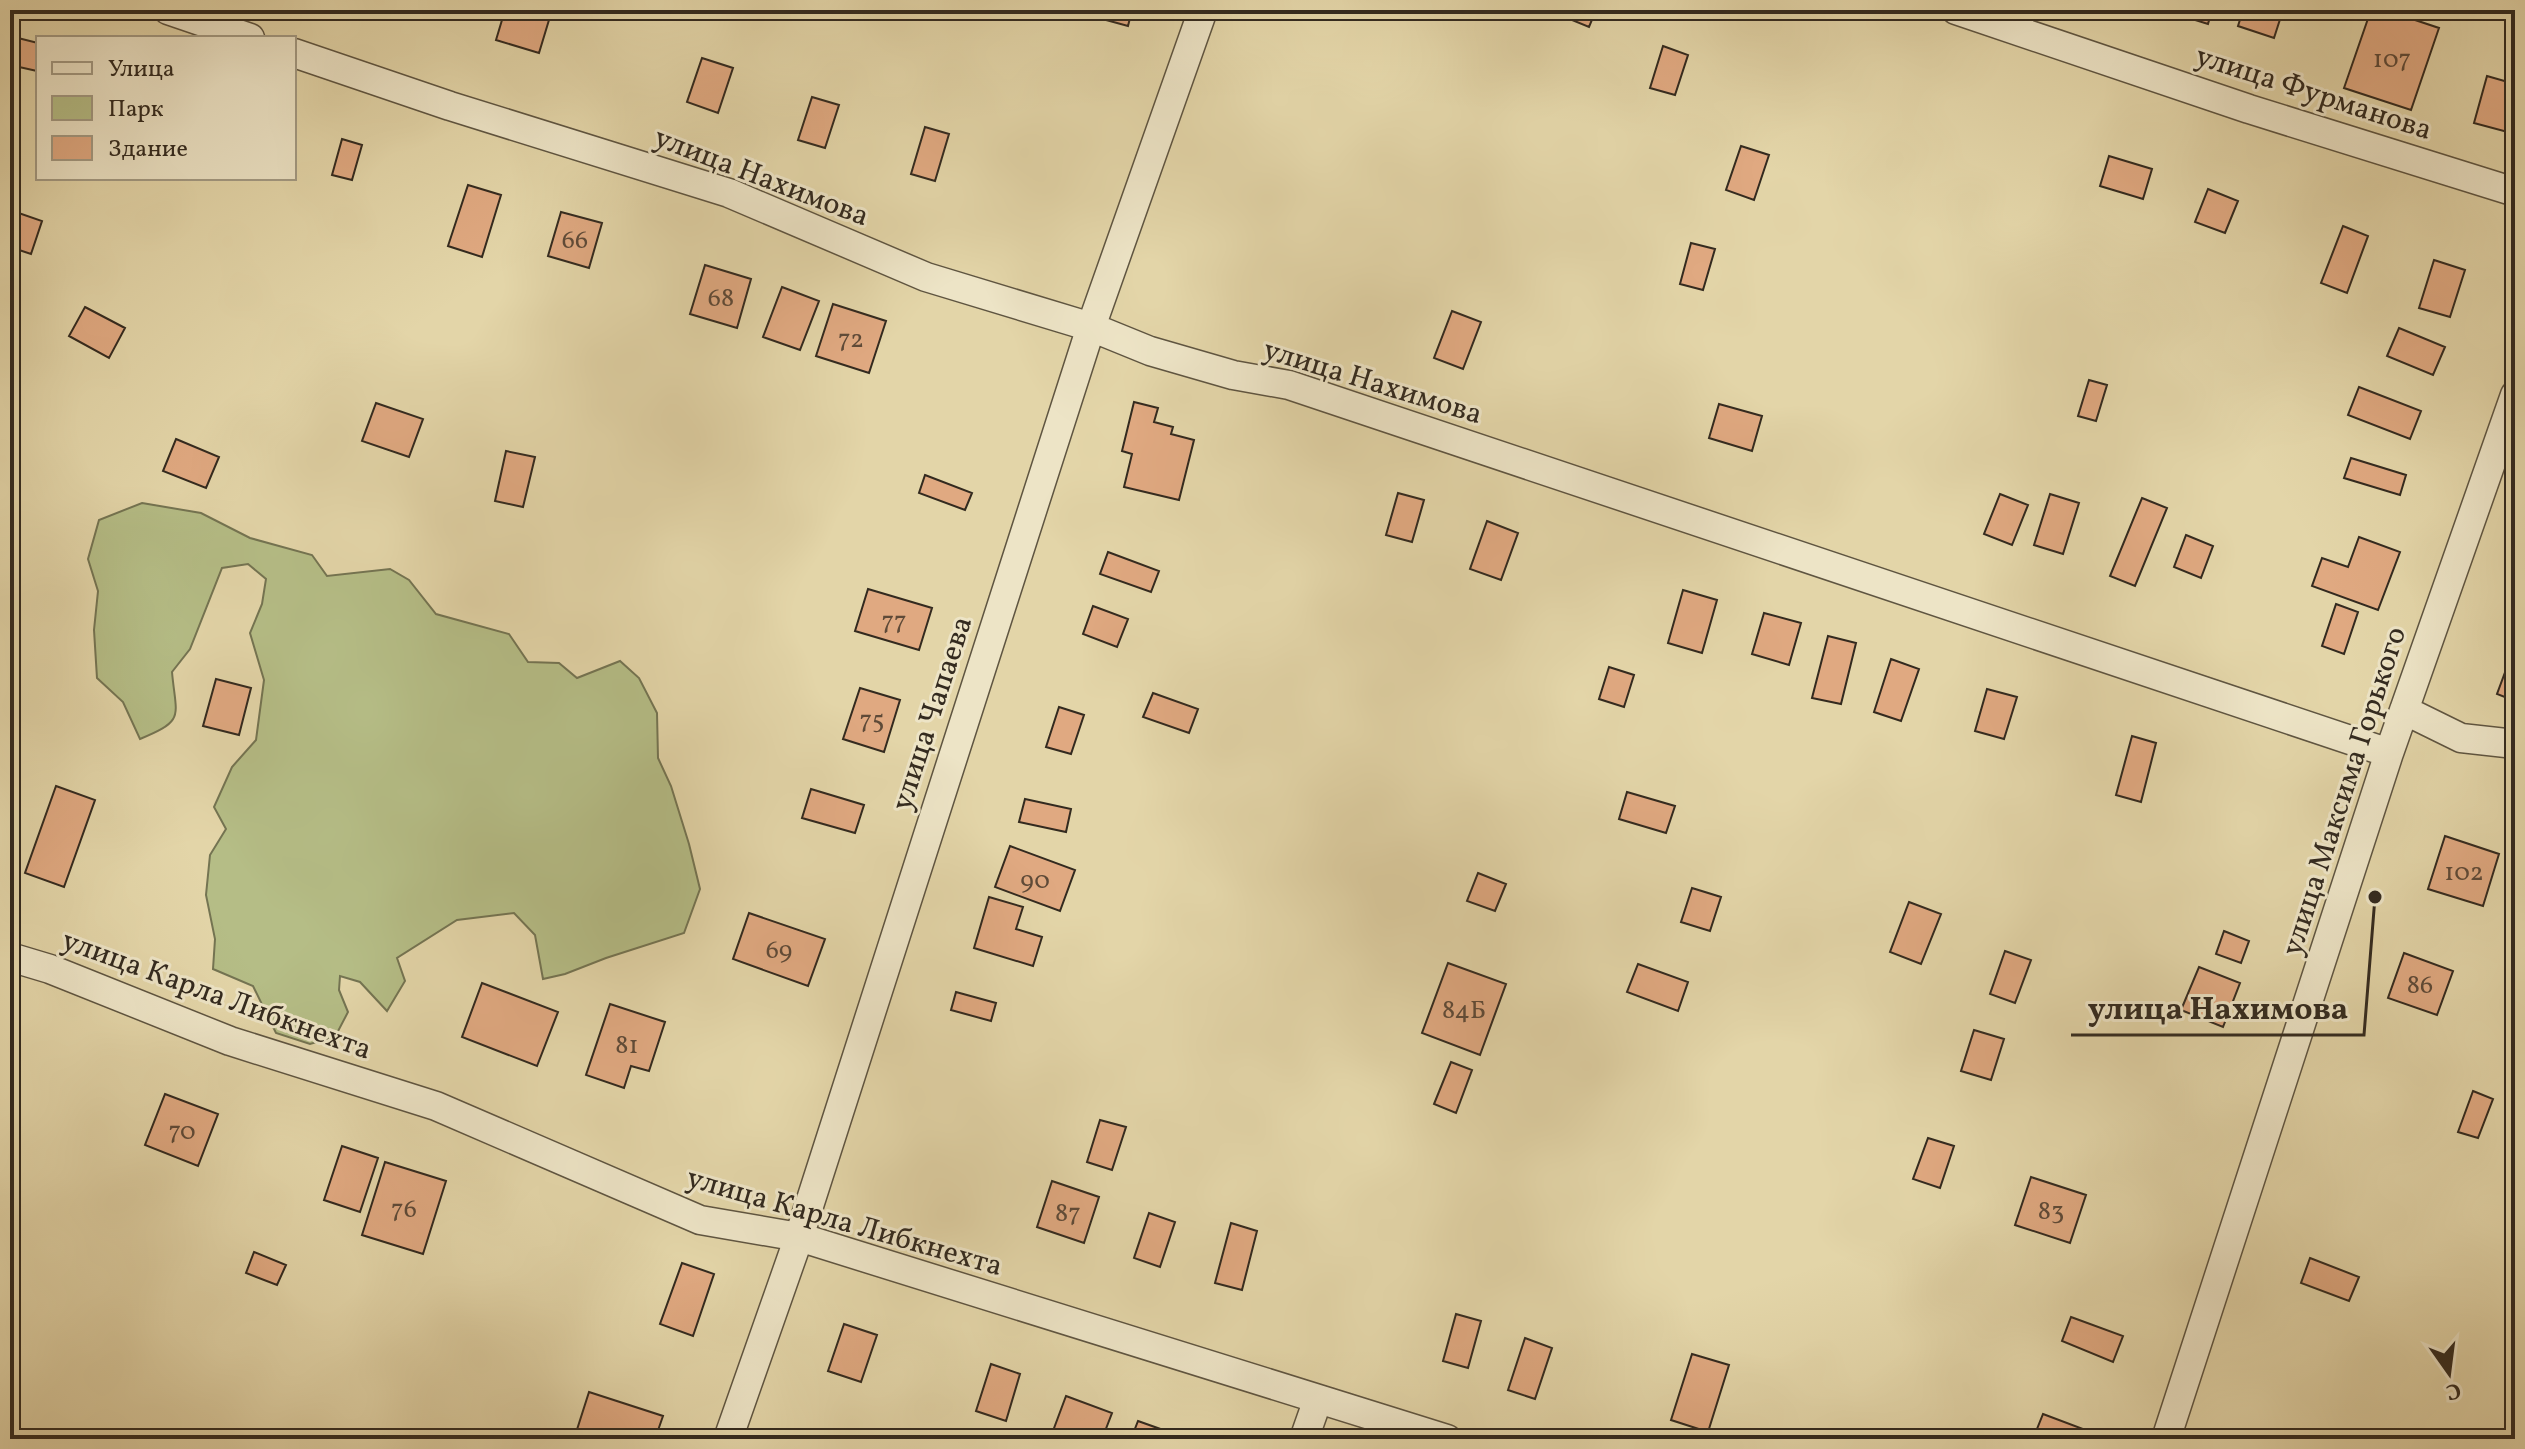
<svg xmlns="http://www.w3.org/2000/svg" width="2525" height="1449" viewBox="0 0 2525 1449" font-family="Vollkorn,serif">
  <style>
    .green { fill: #b5bd86; stroke: #747452; stroke-width: 2 }
    .building { fill: #e0a981; stroke: #332a1f; stroke-width: 2 }
    .lines { fill: none; stroke-linecap: round; stroke-linejoin: round }
    .minor-casing { stroke: #5f5541; stroke-width: 31 }
    .minor { stroke: #ede4c6; stroke-width: 28 }
    .labels { text-anchor: middle; stroke-width: 6; stroke-linejoin: round; paint-order: stroke }
    .number-label { font-size: 26px; fill: #5e4a38 }
    .street-label { font-size: 30px; fill: #332a1f; stroke: #ede4c6 }
    .leader { fill: none; stroke: #332a1f; stroke-width: 3 }
    .callout-dot { fill: #332a1f; stroke: #ede4c6; stroke-width: 3 }
    .callout-label { font-size: 32px; text-anchor: middle; font-weight: bold; fill: #332a1f; stroke: #ede4c6; stroke-width: 6; stroke-linejoin: round; paint-order: stroke }
  </style>
  <rect width="100%" height="100%" fill="#e3d5a8"/>
  <filter id="stains"><feTurbulence type="fractalNoise" baseFrequency=".0025" numOctaves="4"/><feColorMatrix values="0 0 0 0 .2 0 0 0 0 .09 0 0 0 0 .02 0 0 0 .5 -.17"/></filter>
  <radialGradient id="worn" r=".72"><stop offset=".6" stop-color="#630" stop-opacity="0"/><stop offset="1" stop-color="#630" stop-opacity=".3"/></radialGradient>
  <path class="green" d="M 142,503 L 201,513 L 250,538 L 312,555 L 327,576 L 390,569 L 409,580 L 436,614 L 509,634 L 528,662 L 559,663 L 577,678 L 620,661 L 639,678 L 657,713 L 658,758 L 671,786 L 689,844 L 700,889 L 684,933 L 606,958 L 565,974 L 543,979 L 535,935 L 514,913 L 457,920 L 397,958 L 405,981 L 387,1011 L 360,982 L 340,976 L 339,990 L 348,1012 L 335,1037 L 310,1044 L 276,1033 L 253,986 L 213,969 L 215,939 L 206,895 L 210,855 L 226,829 L 214,807 L 232,767 L 256,740 L 264,680 L 250,633 L 262,604 L 266,579 L 248,564 L 222,568 L 190,649 L 172,672 C 176,717 186,720 140,739 L 123,702 L 97,678 L 94,630 L 98,591 L 88,559 L 99,520 Z"/>
  <path class="building" d="M 505,10 L 552,10 L 539,53 L 496,40 Z
    M 1096,10 L 1132,10 L 1128,26 L 1095,17 Z
    M 1570,10 L 1596,10 L 1589,27 L 1567,18 Z
    M 2163,10 L 2212,10 L 2208,24 Z
    M 2243,10 L 2283,10 L 2274,38 L 2238,26 Z
    M 2371,10 L 2385,10 L 2439,28 L 2411,110 L 2344,88 Z
    M 14,37 L 38,43 L 37,71 L 10,65 Z
    M 1663,46 L 1688,55 L 1675,95 L 1650,88 Z
    M 702,58 L 733,68 L 718,113 L 687,102 Z
    M 2487,76 L 2515,84 L 2515,134 L 2474,123 Z
    M 812,97 L 839,105 L 825,148 L 798,140 Z
    M 925,127 L 949,134 L 935,181 L 911,174 Z
    M 342,139 L 362,145 L 352,180 L 332,175 Z
    M 1741,146 L 1769,155 L 1754,200 L 1726,190 Z
    M 2109,156 L 2152,169 L 2143,199 L 2100,186 Z
    M 468,185 L 501,195 L 482,257 L 448,246 Z
    M 2208,189 L 2238,201 L 2225,233 L 2195,222 Z
    M 10,210 L 42,221 L 31,254 L 10,247 Z
    M 561,212 L 602,223 L 589,268 L 548,256 Z
    M 2343,226 L 2368,236 L 2347,293 L 2321,283 Z
    M 1691,243 L 1715,249 L 1703,290 L 1680,284 Z
    M 2434,260 L 2465,270 L 2450,317 L 2419,308 Z
    M 705,265 L 751,279 L 737,328 L 690,314 Z
    M 782,287 L 819,301 L 800,350 L 763,337 Z
    M 833,304 L 886,321 L 869,373 L 816,356 Z
    M 85,307 L 125,328 L 109,358 L 69,336 Z
    M 1452,311 L 1481,322 L 1463,369 L 1434,358 Z
    M 2399,328 L 2445,347 L 2433,375 L 2387,356 Z
    M 2089,380 L 2107,385 L 2096,421 L 2078,416 Z
    M 2359,387 L 2421,411 L 2410,439 L 2348,415 Z
    M 1134,402 L 1158,408 L 1154,422 L 1173,427 L 1171,434 L 1194,440 L 1179,500 L 1124,487 L 1132,454 L 1122,451 Z
    M 376,403 L 423,419 L 409,457 L 362,441 Z
    M 1719,404 L 1762,416 L 1752,451 L 1709,438 Z
    M 176,439 L 219,457 L 206,488 L 163,471 Z
    M 506,451 L 535,457 L 523,507 L 495,501 Z
    M 2351,458 L 2406,475 L 2400,495 L 2344,478 Z
    M 925,475 L 972,493 L 965,510 L 919,493 Z
    M 1398,493 L 1424,500 L 1412,542 L 1386,535 Z
    M 2000,494 L 2028,505 L 2012,545 L 1984,534 Z
    M 2050,494 L 2079,503 L 2063,554 L 2034,545 Z
    M 2142,498 L 2167,508 L 2135,586 L 2110,576 Z
    M 1487,521 L 1518,533 L 1501,580 L 1470,569 Z
    M 2186,535 L 2213,546 L 2201,578 L 2174,567 Z
    M 2359,537 L 2400,552 L 2378,610 L 2312,586 L 2322,558 L 2348,567 Z
    M 1108,552 L 1159,571 L 1151,592 L 1100,574 Z
    M 868,589 L 932,608 L 919,650 L 855,631 Z
    M 1683,590 L 1717,600 L 1702,653 L 1668,643 Z
    M 2336,604 L 2358,612 L 2344,654 L 2322,646 Z
    M 1093,606 L 1128,619 L 1117,647 L 1083,634 Z
    M 1764,613 L 1801,623 L 1789,665 L 1752,654 Z
    M 1828,636 L 1856,643 L 1841,704 L 1812,698 Z
    M 1891,659 L 1919,669 L 1901,721 L 1874,712 Z
    M 1609,667 L 1634,675 L 1624,707 L 1599,699 Z
    M 2507,667 L 2515,670 L 2515,701 L 2497,694 Z
    M 216,679 L 251,688 L 239,735 L 203,726 Z
    M 860,688 L 900,700 L 884,752 L 843,739 Z
    M 1987,689 L 2017,697 L 2004,739 L 1975,731 Z
    M 1153,693 L 1198,709 L 1189,733 L 1143,717 Z
    M 1059,707 L 1084,715 L 1071,754 L 1046,747 Z
    M 2132,736 L 2156,743 L 2141,802 L 2116,795 Z
    M 56,786 L 95,800 L 64,887 L 25,873 Z
    M 811,789 L 864,805 L 855,833 L 802,818 Z
    M 1627,792 L 1675,806 L 1666,833 L 1619,819 Z
    M 1025,799 L 1071,809 L 1066,832 L 1019,822 Z
    M 2445,836 L 2499,854 L 2483,906 L 2428,889 Z
    M 1010,846 L 1075,870 L 1060,911 L 995,887 Z
    M 1478,873 L 1506,884 L 1495,911 L 1467,901 Z
    M 1692,888 L 1721,897 L 1710,931 L 1681,922 Z
    M 989,897 L 1023,907 L 1016,929 L 1042,937 L 1033,966 L 974,948 Z
    M 1909,902 L 1941,914 L 1921,964 L 1890,952 Z
    M 749,913 L 825,939 L 808,986 L 733,959 Z
    M 2224,931 L 2249,941 L 2241,963 L 2216,954 Z
    M 2005,951 L 2031,960 L 2015,1003 L 1990,994 Z
    M 2404,953 L 2453,971 L 2437,1015 L 2388,998 Z
    M 1448,963 L 1506,984 L 1480,1055 L 1422,1033 Z
    M 1638,964 L 1688,982 L 1678,1011 L 1627,992 Z
    M 2199,967 L 2240,983 L 2223,1027 L 2181,1010 Z
    M 482,983 L 558,1012 L 537,1066 L 462,1037 Z
    M 956,992 L 996,1003 L 991,1021 L 951,1010 Z
    M 610,1004 L 665,1022 L 649,1071 L 631,1066 L 624,1088 L 586,1075 Z
    M 1974,1030 L 2004,1039 L 1991,1080 L 1961,1071 Z
    M 1451,1062 L 1472,1070 L 1456,1113 L 1434,1104 Z
    M 2473,1091 L 2493,1099 L 2478,1138 L 2458,1132 Z
    M 165,1094 L 218,1114 L 198,1166 L 145,1145 Z
    M 1100,1120 L 1126,1127 L 1112,1170 L 1087,1162 Z
    M 1928,1138 L 1954,1146 L 1940,1188 L 1913,1179 Z
    M 342,1146 L 378,1158 L 360,1212 L 324,1200 Z
    M 385,1162 L 446,1181 L 423,1254 L 362,1235 Z
    M 2031,1177 L 2086,1195 L 2070,1243 L 2015,1225 Z
    M 1052,1181 L 1099,1197 L 1084,1243 L 1037,1227 Z
    M 1149,1213 L 1175,1222 L 1160,1267 L 1134,1258 Z
    M 1231,1223 L 1257,1231 L 1242,1290 L 1215,1283 Z
    M 254,1252 L 286,1265 L 277,1285 L 246,1273 Z
    M 2310,1258 L 2359,1277 L 2349,1301 L 2301,1283 Z
    M 682,1263 L 714,1274 L 693,1336 L 660,1324 Z
    M 1456,1314 L 1481,1321 L 1468,1368 L 1443,1361 Z
    M 2071,1317 L 2123,1336 L 2113,1362 L 2062,1341 Z
    M 844,1324 L 877,1335 L 861,1382 L 828,1371 Z
    M 1525,1338 L 1552,1348 L 1535,1399 L 1508,1390 Z
    M 1692,1354 L 1729,1365 L 1708,1432 L 1671,1420 Z
    M 991,1364 L 1020,1374 L 1006,1421 L 976,1411 Z
    M 589,1392 L 663,1416 L 655,1439 L 574,1439 Z
    M 1066,1396 L 1112,1413 L 1102,1439 L 1050,1439 Z
    M 2043,1414 L 2091,1432 L 2088,1439 L 2033,1439 Z
    M 1138,1421 L 1166,1431 L 1164,1439 L 1131,1439 Z"/>
  <g class="lines">
    <defs>
      <path id="minor" d="M 168,10 L 250,38
        M 1956,10 L 2249,109 L 2515,192
        M 294,53 L 450,106 L 729,193 L 926,277 L 1091,327 L 1150,351 L 1233,375 L 1289,385 L 2389,753
        M 2404,710 L 2461,738 L 2515,744
        M 10,957 L 50,969 L 230,1041 L 436,1106 L 700,1220 L 799,1237 L 1447,1439
        M 728,1439 L 799,1237 L 1091,327 L 1203,10
        M 1304,1439 L 1318,1399
        M 2166,1439 L 2389,753 L 2515,395"/>
    </defs>
    <use href="#minor" class="minor-casing"/>
    <use href="#minor" class="minor"/>
  </g>
  <g class="labels">
    <g class="number-label">
      <text x="2392" y="67">107</text>
      <text x="575" y="248">66</text>
      <text x="721" y="306">68</text>
      <text x="851" y="347">72</text>
      <text x="894" y="629">77</text>
      <text x="872" y="728">75</text>
      <text x="2464" y="880">102</text>
      <text x="1035" y="888">90</text>
      <text x="779" y="958">69</text>
      <text x="2420" y="993">86</text>
      <text x="1464" y="1018">84Б</text>
      <text x="627" y="1053">81</text>
      <text x="182" y="1139">70</text>
      <text x="404" y="1217">76</text>
      <text x="2051" y="1219">83</text>
      <text x="1068" y="1221">87</text>
    </g>
    <g class="street-label">
      <text transform="translate(2314 92) rotate(18)" y="10">улица Фурманова</text>
      <text transform="translate(762 176) rotate(21)" y="10">улица Нахимова</text>
      <text transform="translate(1373 381) rotate(17)" y="10">улица Нахимова</text>
      <text transform="translate(931 713) rotate(-72)" y="10">улица Чапаева</text>
      <text transform="translate(2343 791) rotate(-72)" y="10">улица Максима Горького</text>
      <text transform="translate(217 994) rotate(20)" y="10">улица Карла Либкнехта</text>
      <text transform="translate(845 1221) rotate(16)" y="10">улица Карла Либкнехта</text>
    </g>
  </g>
  <path class="leader" d="M2375 897L2364 1035H2071"/>
  <circle class="callout-dot" cx="2375" cy="897" r="8"/>
  <g class="callout-label">
    <text x="2218" y="1019">улица Нахимова</text>
  </g>
  <rect width="2525" height="1449" fill="none" stroke="#e3d5a8" stroke-width="40"/>
  <rect x="12" y="12" width="2501" height="1425" fill="none" stroke="#332a1f" stroke-width="4"/>
  <rect x="20" y="20" width="2485" height="1409" fill="none" stroke="#332a1f" stroke-width="2"/>
  <rect x="36" y="36" width="260" height="144" fill="#ede4c6" stroke="#a39a83" stroke-width="2"/>
  <rect x="52" y="62" width="40" height="12" fill="#ede4c6" stroke="#a39a83" stroke-width="2"/>
  <text x="108" y="76" font-size="24" fill="#332a1f">Улица</text>
  <rect x="52" y="96" width="40" height="24" fill="#b5bd86" stroke="#a39a83" stroke-width="2"/>
  <text x="108" y="116" font-size="24" fill="#332a1f">Парк</text>
  <rect x="52" y="136" width="40" height="24" fill="#e0a981" stroke="#a39a83" stroke-width="2"/>
  <text x="108" y="156" font-size="24" fill="#332a1f">Здание</text>
  <g transform="translate(2449 1373) rotate(166)" stroke="#ede4c6" stroke-width="6" paint-order="stroke">
  <path d="M0-6L14 30L0 20L-14 30Z" fill="#332a1f"/>
  <text y="-12" font-size="22" font-weight="bold" text-anchor="middle" fill="#332a1f">С</text>
  </g>
  <rect width="100%" height="100%" filter="url(#stains)"/>
  <rect width="100%" height="100%" fill="url(#worn)"/>
</svg>
